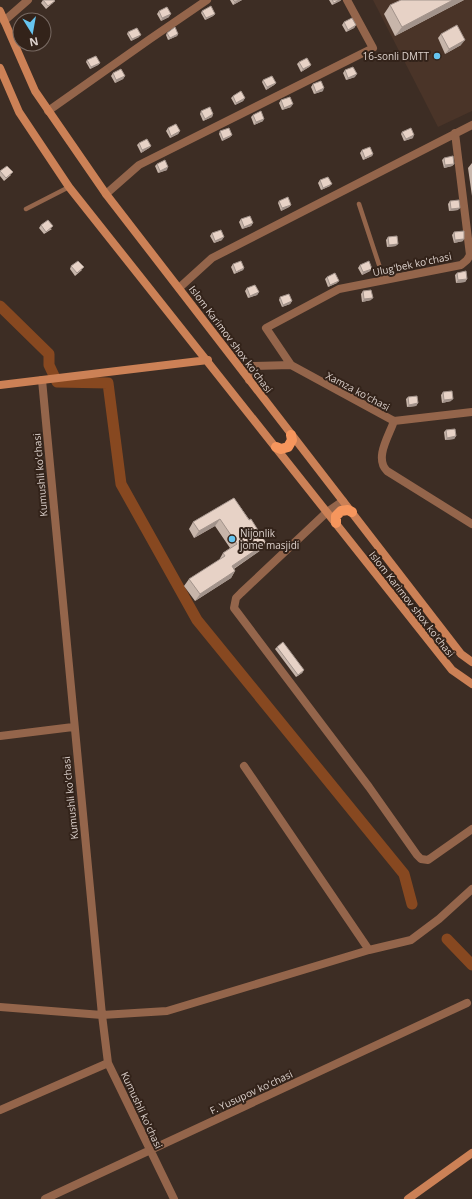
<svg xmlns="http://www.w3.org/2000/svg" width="472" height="1199" viewBox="0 0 472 1199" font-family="'Open Sans',sans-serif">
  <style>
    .built { fill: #4a3428 }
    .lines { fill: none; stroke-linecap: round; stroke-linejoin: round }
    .canal { stroke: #874820; stroke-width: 11 }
    .lane { stroke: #94654b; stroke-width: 4.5 }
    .street { stroke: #94654b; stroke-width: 8 }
    .secondary { stroke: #cc8156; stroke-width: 8 }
    .primary { stroke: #f6965d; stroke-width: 10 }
    .wall { fill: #c7b5aa }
    .shaded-wall { fill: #a2938b }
    .building { fill: #e7d2c6; stroke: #a2938b }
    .poi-dot { fill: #66c4ef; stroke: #33231a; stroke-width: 1.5 }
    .labels { text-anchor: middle; stroke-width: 4; stroke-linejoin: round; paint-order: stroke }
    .poi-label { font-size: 10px; fill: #ddd2cd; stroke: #33231a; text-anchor: end }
    .street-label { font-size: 10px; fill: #ddd2cd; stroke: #33231a }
  </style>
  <rect width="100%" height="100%" fill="#3d2d24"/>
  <path class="built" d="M 373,0 L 472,0 L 472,111 L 438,127 Z"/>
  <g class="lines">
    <path class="canal" d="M 0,306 L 49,354 L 49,365 L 57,382 L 108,383 L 121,484 L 197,620 L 404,874 L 412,904
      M 447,939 L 472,965"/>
    <path class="lane" d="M 359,204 L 384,280
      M 26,209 L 69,187"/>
    <path class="street" d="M 4,21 L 28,0
      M 48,111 L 150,39 L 207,0
      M 106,194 L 139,165 L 373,48 L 347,0
      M 179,288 L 212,258 L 472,125
      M 291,365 L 266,328 L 339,289 L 461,265 L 467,260 L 470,255 L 455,133
      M 42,380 L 102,1015 L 108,1063 L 174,1199
      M 249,380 L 249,373 L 252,366 L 291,365 L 394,421 L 472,412
      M 394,421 C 389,436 374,458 387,471 L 472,524
      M 343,501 L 327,512 L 241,593 L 236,598 L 234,608 L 369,787 L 417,855 L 421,859 L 428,860 L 472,829
      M 0,736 L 73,727
      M 369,950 L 411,940 L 439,919 L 472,889
      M 0,1007 L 102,1015 L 167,1011 L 369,950 L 244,766
      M 0,1110 L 108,1063
      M 45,1199 L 467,1003"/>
    <path class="secondary" d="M 0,11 L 35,91 L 106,194 L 461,654 L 472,662
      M 0,68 L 19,112 L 69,187 L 452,670 L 472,684
      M 0,385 L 208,360
      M 408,1199 L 472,1153"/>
    <path class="primary" d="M 276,447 L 281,449 L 288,447 L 292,440 L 291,435
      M 336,523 L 336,516 L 341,511 L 348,510 L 352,512"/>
  </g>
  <path class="wall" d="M 43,0 L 53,3 L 46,9 L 41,3 Z
    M 230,0 L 242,0 L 233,5 Z
    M 329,0 L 341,0 L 340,1 L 332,5 Z
    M 464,0 L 395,36 L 384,14 L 390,5 Z
    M 159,11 L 169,17 L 161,21 L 157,14 Z
    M 202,11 L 215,14 L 213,16 L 205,20 L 201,13 Z
    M 344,22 L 356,25 L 354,28 L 346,32 L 342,25 Z
    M 128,32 L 139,37 L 131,41 L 127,34 Z
    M 167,33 L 178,34 L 177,36 L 168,40 L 166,35 Z
    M 441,34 L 461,45 L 445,54 L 438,38 Z
    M 87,60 L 100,63 L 98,65 L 90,69 L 86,62 Z
    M 299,62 L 311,65 L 309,67 L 301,72 L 297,64 Z
    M 345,70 L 355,77 L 346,80 L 343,73 Z
    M 113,73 L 125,76 L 123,79 L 115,83 L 111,76 Z
    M 263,80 L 276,83 L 274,85 L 266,90 L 262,82 Z
    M 313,84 L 323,91 L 314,94 L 311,87 Z
    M 233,96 L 245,98 L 243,101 L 235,105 L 231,98 Z
    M 281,100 L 291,107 L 282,110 L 279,103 Z
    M 201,111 L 213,114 L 212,117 L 203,121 L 200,114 Z
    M 253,115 L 263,121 L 254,125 L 251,117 Z
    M 168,128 L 180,131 L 178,134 L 170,138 L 166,131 Z
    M 220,131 L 232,135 L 230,137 L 222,141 L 219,134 Z
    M 402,132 L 413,138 L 404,141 L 401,134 Z
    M 139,143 L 151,146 L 149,148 L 141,153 L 137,145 Z
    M 362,150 L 373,154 L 372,156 L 363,160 L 360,153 Z
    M 444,158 L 454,164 L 452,166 L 444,168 L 442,160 Z
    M 472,163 L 472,196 L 468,168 Z
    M 157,164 L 167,170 L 158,173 L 155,166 Z
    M 0,171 L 11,175 L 4,181 L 0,176 Z
    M 320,180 L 330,186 L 321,190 L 318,183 Z
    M 279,201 L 291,205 L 289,207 L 281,211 L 278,203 Z
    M 450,201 L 458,210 L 449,211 L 448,204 Z
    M 241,219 L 253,223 L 251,226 L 242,229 L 239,222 Z
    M 41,225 L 52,229 L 44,234 L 39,228 Z
    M 454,232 L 463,241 L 454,243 L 452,235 Z
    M 212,233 L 222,240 L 214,243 L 210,236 Z
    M 388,237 L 396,246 L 387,247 L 386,240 Z
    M 233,264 L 244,268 L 243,270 L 234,274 L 231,267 Z
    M 360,265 L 370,271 L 362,275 L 358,268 Z
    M 71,266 L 82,270 L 75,276 L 70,269 Z
    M 457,273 L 467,279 L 465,282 L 456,283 L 455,275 Z
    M 327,277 L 337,283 L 328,287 L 325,279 Z
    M 247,288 L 259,292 L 257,295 L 248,298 L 245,291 Z
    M 363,291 L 371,300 L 362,302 L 361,294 Z
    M 280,297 L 292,301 L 290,304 L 282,307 L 279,300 Z
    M 443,392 L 451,401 L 442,403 L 441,395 Z
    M 408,397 L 418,403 L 416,406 L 407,407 L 406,399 Z
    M 446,430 L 456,436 L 454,439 L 445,440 L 444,432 Z
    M 234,498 L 266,543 L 261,550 L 234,569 L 235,571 L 231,578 L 195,601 L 184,586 L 189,579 L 219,560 L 223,553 L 230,548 L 215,526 L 194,538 L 189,529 L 193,522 Z
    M 277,647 L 304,670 L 302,673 L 296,677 L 275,649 Z"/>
  <path class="shaded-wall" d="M 239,0 L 242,0 L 233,5 L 235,2 Z
    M 339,0 L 341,0 L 340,1 L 332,5 L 334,3 Z
    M 453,0 L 464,0 L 395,36 L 402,27 Z
    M 171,14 L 169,17 L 161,21 L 162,18 Z
    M 215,14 L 213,16 L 205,20 L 206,18 Z
    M 356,25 L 354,28 L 346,32 L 348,30 Z
    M 178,34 L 177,36 L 168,40 L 170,38 Z
    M 141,35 L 139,37 L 131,41 L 132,39 Z
    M 465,40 L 461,45 L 445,54 L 449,49 Z
    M 100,63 L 98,65 L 90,69 L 91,67 Z
    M 311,65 L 309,67 L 301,72 L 303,69 Z
    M 357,74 L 355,77 L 346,80 L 348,78 Z
    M 125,76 L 123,79 L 115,83 L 116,80 Z
    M 276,83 L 274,85 L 266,90 L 267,87 Z
    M 324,88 L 323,91 L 314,94 L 316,92 Z
    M 245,98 L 243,101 L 235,105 L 236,103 Z
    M 293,104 L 291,107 L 282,110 L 284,108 Z
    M 213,114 L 212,117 L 203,121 L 205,119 Z
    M 264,119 L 263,121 L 254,125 L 256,122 Z
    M 180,131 L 178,134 L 170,138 L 171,136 Z
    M 232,135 L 230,137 L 222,141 L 223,139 Z
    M 414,135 L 413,138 L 404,141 L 406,139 Z
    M 151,146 L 149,148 L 141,153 L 142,150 Z
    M 373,154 L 372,156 L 363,160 L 365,158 Z
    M 454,164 L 452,166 L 444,168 L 445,165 Z
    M 168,167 L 167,170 L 158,173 L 160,171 Z
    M 332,184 L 330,186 L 321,190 L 323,188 Z
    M 291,205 L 289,207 L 281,211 L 282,208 Z
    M 460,208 L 458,210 L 449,211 L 451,209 Z
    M 253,223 L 251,226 L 242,229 L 244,227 Z
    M 224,237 L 222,240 L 214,243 L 215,241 Z
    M 464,239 L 463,241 L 454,243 L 455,240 Z
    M 398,244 L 396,246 L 387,247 L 389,245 Z
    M 244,268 L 243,270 L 234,274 L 236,272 Z
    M 372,269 L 370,271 L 362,275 L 363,272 Z
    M 467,279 L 465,282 L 456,283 L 458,280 Z
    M 339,281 L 337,283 L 328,287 L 330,285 Z
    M 259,292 L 257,295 L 248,298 L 250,296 Z
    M 373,298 L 371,300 L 362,302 L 364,299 Z
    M 292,301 L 290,304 L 282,307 L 283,305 Z
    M 453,399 L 451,401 L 442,403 L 444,400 Z
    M 418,403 L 416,406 L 407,407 L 409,405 Z
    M 456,436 L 454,439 L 445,440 L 447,438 Z
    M 220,519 L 215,526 L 194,538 L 199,531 Z
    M 266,543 L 261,550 L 227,573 L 232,566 Z
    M 235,571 L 231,578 L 195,601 L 200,594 Z
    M 304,670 L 302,673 L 296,677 L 298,675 Z"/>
  <path class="building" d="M 43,0 L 54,0 L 55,1 L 48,6 Z
    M 233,0 L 239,0 L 235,2 Z
    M 332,0 L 339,0 L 334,3 Z
    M 401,0 L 453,0 L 402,27 L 390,5 Z
    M 211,6 L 215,14 L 206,18 L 202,11 Z
    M 167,7 L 171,14 L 162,18 L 159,11 Z
    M 352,18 L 356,25 L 348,30 L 344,22 Z
    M 457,25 L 465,40 L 449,49 L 441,34 Z
    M 175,27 L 178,34 L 170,38 L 167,33 Z
    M 137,28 L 141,35 L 132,39 L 128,32 Z
    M 96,56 L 100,63 L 91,67 L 87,60 Z
    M 307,58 L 311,65 L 303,69 L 299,62 Z
    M 353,67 L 357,74 L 348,78 L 345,70 Z
    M 121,69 L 125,76 L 116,80 L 113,73 Z
    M 272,76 L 276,83 L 267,87 L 263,80 Z
    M 321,81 L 324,88 L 316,92 L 313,84 Z
    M 241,91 L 245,98 L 236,103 L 233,96 Z
    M 290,97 L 293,104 L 284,108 L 281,100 Z
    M 210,107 L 213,114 L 205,119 L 201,111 Z
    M 261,111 L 264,119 L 256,122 L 253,115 Z
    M 176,124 L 180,131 L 171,136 L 168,128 Z
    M 229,128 L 232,135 L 223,139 L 220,131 Z
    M 411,128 L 414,135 L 406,139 L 402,132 Z
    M 147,139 L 151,146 L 142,150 L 139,143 Z
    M 370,147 L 373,154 L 365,158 L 362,150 Z
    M 453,156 L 454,164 L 445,165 L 444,158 Z
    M 165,160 L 168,167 L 160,171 L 157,164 Z
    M 7,166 L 13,172 L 6,178 L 0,171 Z
    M 328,177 L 332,184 L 323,188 L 320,180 Z
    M 288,197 L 291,205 L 282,208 L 279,201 Z
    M 459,200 L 460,208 L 451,209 L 450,201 Z
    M 250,216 L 253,223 L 244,227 L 241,219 Z
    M 48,220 L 53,226 L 46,232 L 41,225 Z
    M 221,230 L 224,237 L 215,241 L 212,233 Z
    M 464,231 L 464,239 L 455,240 L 454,232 Z
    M 397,236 L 398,244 L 389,245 L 388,237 Z
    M 78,261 L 84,267 L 77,273 L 71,266 Z
    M 241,261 L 244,268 L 236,272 L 233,264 Z
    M 369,261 L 372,269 L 363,272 L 360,265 Z
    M 466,271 L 467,279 L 458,280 L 457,273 Z
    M 335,273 L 339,281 L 330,285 L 327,277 Z
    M 255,285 L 259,292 L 250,296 L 247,288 Z
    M 371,290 L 373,298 L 364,299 L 363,291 Z
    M 289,294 L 292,301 L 283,305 L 280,297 Z
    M 452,391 L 453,399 L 444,400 L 443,392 Z
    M 417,396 L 418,403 L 409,405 L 408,397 Z
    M 455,429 L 456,436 L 447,438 L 446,430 Z
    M 234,498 L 249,520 L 251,519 L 266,543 L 232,566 L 235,571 L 200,594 L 189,579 L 225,556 L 223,553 L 237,544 L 220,519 L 199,531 L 193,522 Z
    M 283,642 L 304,670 L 298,675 L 277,647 Z"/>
  <g class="poi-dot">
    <circle cx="437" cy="56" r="4"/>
    <circle cx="232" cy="539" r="4"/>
  </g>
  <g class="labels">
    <g class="poi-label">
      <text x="429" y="60">16-sonli DMTT</text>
      <text x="240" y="537" text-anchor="start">Nijonlik<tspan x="240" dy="12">jome masjidi</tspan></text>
    </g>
    <g class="street-label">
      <text transform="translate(412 264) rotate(-12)" y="4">Ulug'bek ko'chasi</text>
      <text transform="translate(231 339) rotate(53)" y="4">Islom Karimov shox ko'chasi</text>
      <text transform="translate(358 391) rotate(28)" y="4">Xamza ko'chasi</text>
      <text transform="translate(40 475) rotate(-95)" y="4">Kumushli ko'chasi</text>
      <text transform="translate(412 604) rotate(52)" y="4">Islom Karimov shox ko'chasi</text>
      <text transform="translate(70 798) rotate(-96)" y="4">Kumushli ko'chasi</text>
      <text transform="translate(251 1092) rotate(-25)" y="4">F. Yusupov ko'chasi</text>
      <text transform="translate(142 1110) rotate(65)" y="4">Kumushli ko'chasi</text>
    </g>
  </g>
  <g transform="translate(32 32) rotate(169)"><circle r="19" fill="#33231a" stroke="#776962"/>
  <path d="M0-3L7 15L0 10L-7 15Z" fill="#66c4ef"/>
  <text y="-6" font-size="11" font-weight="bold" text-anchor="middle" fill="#ddd2cd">N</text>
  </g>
</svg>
